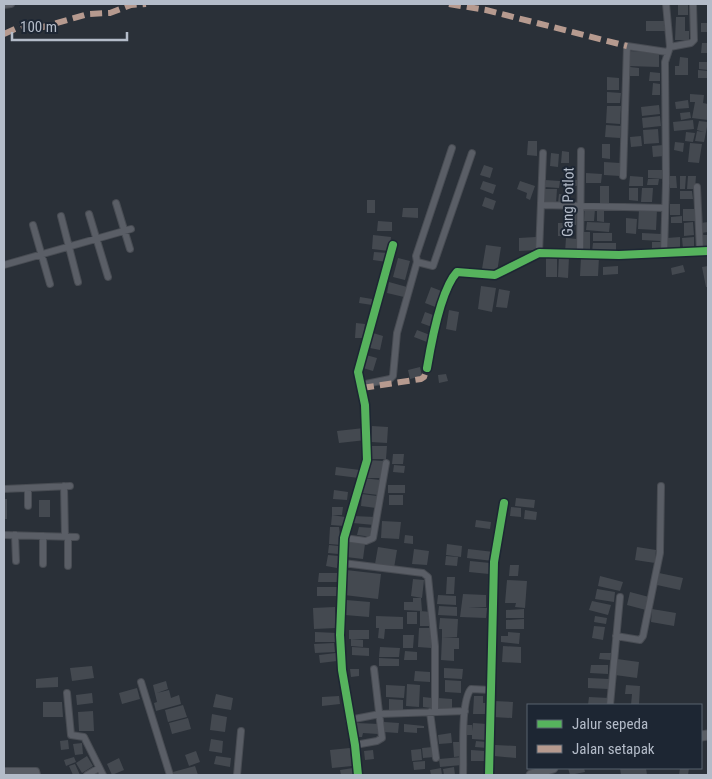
<svg xmlns="http://www.w3.org/2000/svg" width="712" height="779" viewBox="0 0 712 779" font-family="'Roboto Condensed',sans-serif">
  <style>
    .building { fill: #444950 }
    .lines { fill: none; stroke-linecap: round; stroke-linejoin: round }
    .street-casing { stroke: #484c53; stroke-width: 8 }
    .secondary-casing { stroke: #484c53; stroke-width: 11 }
    .street { stroke: #5a5e66; stroke-width: 6 }
    .secondary { stroke: #595d64; stroke-width: 9 }
    .quiet { stroke: #b69a8f; stroke-width: 6; stroke-dasharray: 12 6; stroke-linecap: butt }
    .cycleway-casing { stroke: #1d2633; stroke-width: 11 }
    .cycleway { stroke: #56b35d; stroke-width: 8 }
    .labels { text-anchor: middle; stroke-width: 4; stroke-linejoin: round; paint-order: stroke }
    .street-label { font-size: 15px; fill: #b4bcc9; stroke: #1d2633 }
  </style>
  <rect width="100%" height="100%" fill="#2a3038"/>
  <path class="building" d="M 678,4 L 688,4 L 688,15 L 678,15 Z
    M 676,17 L 685,17 L 685,31 L 689,31 L 689,40 L 675,40 Z
    M 646,21 L 666,21 L 666,31 L 646,31 Z
    M 701,23 L 708,23 L 708,32 L 701,32 Z
    M 702,43 L 708,43 L 708,53 L 701,53 Z
    M 627,51 L 659,52 L 659,67 L 627,66 Z
    M 680,57 L 688,58 L 688,75 L 675,75 L 675,66 L 679,66 Z
    M 699,62 L 708,62 L 708,70 L 699,69 Z
    M 630,67 L 639,68 L 639,76 L 630,76 Z
    M 698,70 L 708,71 L 708,78 L 698,78 Z
    M 650,72 L 660,73 L 660,81 L 649,81 Z
    M 607,77 L 619,78 L 619,90 L 607,90 Z
    M 653,83 L 660,84 L 660,95 L 652,95 Z
    M 607,92 L 621,93 L 620,103 L 607,103 Z
    M 690,94 L 704,95 L 703,103 L 708,104 L 708,120 L 692,118 L 695,102 L 690,102 Z
    M 688,100 L 689,108 L 676,109 L 675,102 Z
    M 659,105 L 660,114 L 642,116 L 641,107 Z
    M 607,106 L 621,106 L 620,124 L 606,123 Z
    M 690,112 L 691,118 L 681,120 L 680,113 Z
    M 660,116 L 661,126 L 643,128 L 642,118 Z
    M 693,120 L 694,129 L 674,131 L 673,122 Z
    M 699,121 L 708,122 L 704,142 L 695,141 L 697,131 L 704,132 L 697,130 Z
    M 606,125 L 621,126 L 620,138 L 605,137 Z
    M 658,129 L 659,143 L 644,144 L 643,130 Z
    M 686,132 L 695,133 L 693,142 L 685,141 Z
    M 641,136 L 642,146 L 631,147 L 630,137 Z
    M 528,141 L 537,141 L 537,156 L 527,155 Z
    M 675,142 L 684,143 L 683,152 L 674,150 Z
    M 690,143 L 702,144 L 699,163 L 688,162 Z
    M 602,144 L 610,144 L 610,159 L 602,158 Z
    M 663,145 L 664,156 L 653,157 L 652,146 Z
    M 562,151 L 569,152 L 569,163 L 561,163 Z
    M 551,153 L 559,154 L 558,167 L 550,166 Z
    M 604,162 L 620,163 L 620,176 L 604,175 Z
    M 484,165 L 493,168 L 490,178 L 480,175 Z
    M 648,170 L 664,170 L 664,179 L 648,178 Z
    M 586,173 L 602,174 L 601,183 L 586,183 Z
    M 630,176 L 643,177 L 643,186 L 629,186 Z
    M 669,176 L 676,176 L 677,188 L 670,188 Z
    M 680,176 L 686,176 L 685,189 L 680,189 Z
    M 688,176 L 696,176 L 695,189 L 687,189 Z
    M 562,179 L 578,180 L 578,186 L 561,185 Z
    M 648,179 L 659,179 L 658,185 L 647,185 Z
    M 545,180 L 560,181 L 559,188 L 544,187 Z
    M 483,181 L 496,185 L 493,194 L 480,189 Z
    M 520,181 L 535,186 L 530,200 L 526,198 L 527,193 L 517,189 Z
    M 600,186 L 609,186 L 609,204 L 600,204 Z
    M 629,188 L 638,188 L 638,201 L 629,200 Z
    M 642,188 L 653,188 L 652,202 L 641,202 Z
    M 545,189 L 557,189 L 556,204 L 544,203 Z
    M 680,191 L 692,191 L 693,199 L 680,199 Z
    M 559,194 L 568,195 L 567,204 L 558,203 Z
    M 485,197 L 496,201 L 493,210 L 482,206 Z
    M 367,200 L 375,200 L 375,213 L 367,213 Z
    M 670,204 L 680,204 L 680,215 L 670,215 Z
    M 403,208 L 418,208 L 418,218 L 402,217 Z
    M 585,208 L 595,209 L 594,221 L 584,221 Z
    M 639,209 L 657,209 L 656,230 L 638,229 Z
    M 683,209 L 696,209 L 696,221 L 683,221 Z
    M 597,211 L 604,211 L 604,222 L 597,221 Z
    M 565,212 L 577,213 L 576,225 L 564,225 Z
    M 682,216 L 682,223 L 671,223 L 671,217 Z
    M 626,218 L 637,219 L 636,234 L 626,233 Z
    M 378,221 L 392,222 L 392,231 L 377,231 Z
    M 587,222 L 610,223 L 609,232 L 586,230 Z
    M 693,222 L 694,235 L 684,236 L 684,223 Z
    M 708,222 L 708,232 L 701,233 L 701,223 Z
    M 558,223 L 563,223 L 563,236 L 558,236 Z
    M 582,232 L 590,232 L 590,250 L 582,249 Z
    M 593,233 L 612,233 L 612,241 L 593,241 Z
    M 642,233 L 661,234 L 661,241 L 642,240 Z
    M 373,235 L 391,237 L 389,251 L 372,249 Z
    M 702,235 L 708,235 L 708,250 L 703,250 Z
    M 536,237 L 537,250 L 519,251 L 519,238 Z
    M 680,237 L 680,251 L 667,251 L 667,238 Z
    M 694,237 L 694,249 L 683,249 L 682,238 Z
    M 566,238 L 577,239 L 576,253 L 565,252 Z
    M 652,242 L 662,242 L 662,252 L 652,251 Z
    M 593,243 L 616,243 L 616,252 L 592,252 Z
    M 486,245 L 501,247 L 497,272 L 482,269 Z
    M 374,252 L 388,253 L 387,262 L 373,260 Z
    M 559,256 L 569,257 L 568,278 L 558,277 Z
    M 546,257 L 557,257 L 557,277 L 546,277 Z
    M 581,257 L 599,257 L 598,276 L 580,276 Z
    M 398,258 L 410,261 L 405,280 L 393,277 Z
    M 683,265 L 685,272 L 672,275 L 671,268 Z
    M 618,266 L 618,274 L 603,275 L 603,267 Z
    M 708,266 L 708,287 L 706,287 L 702,267 Z
    M 389,282 L 407,287 L 404,297 L 387,293 Z
    M 481,286 L 496,288 L 492,312 L 478,309 Z
    M 431,287 L 444,292 L 438,308 L 425,303 Z
    M 499,289 L 510,291 L 507,308 L 496,307 Z
    M 360,297 L 372,299 L 372,305 L 359,303 Z
    M 449,310 L 459,312 L 456,331 L 446,329 Z
    M 425,312 L 436,316 L 432,327 L 421,323 Z
    M 356,323 L 365,324 L 363,338 L 355,338 Z
    M 417,330 L 430,335 L 427,342 L 414,337 Z
    M 373,333 L 383,336 L 380,350 L 370,348 Z
    M 366,355 L 377,358 L 373,371 L 363,368 Z
    M 420,367 L 422,376 L 410,379 L 408,370 Z
    M 446,374 L 448,381 L 439,383 L 438,375 Z
    M 372,426 L 388,427 L 387,443 L 371,442 Z
    M 364,428 L 366,440 L 339,443 L 337,431 Z
    M 371,446 L 387,446 L 386,459 L 371,459 Z
    M 393,454 L 404,454 L 403,464 L 392,464 Z
    M 368,460 L 383,461 L 382,478 L 367,478 Z
    M 394,465 L 405,466 L 404,473 L 393,472 Z
    M 336,467 L 360,470 L 359,478 L 335,475 Z
    M 363,478 L 380,480 L 378,495 L 362,493 Z
    M 388,485 L 405,485 L 405,493 L 388,493 Z
    M 334,490 L 348,492 L 347,500 L 333,499 Z
    M 362,494 L 377,496 L 376,508 L 361,506 Z
    M 389,495 L 403,495 L 403,505 L 389,505 Z
    M 516,498 L 535,500 L 534,508 L 515,506 Z
    M 4,499 L 7,499 L 7,519 L 4,519 Z
    M 39,500 L 50,500 L 50,517 L 39,517 Z
    M 332,507 L 343,507 L 342,515 L 332,515 Z
    M 511,507 L 521,508 L 521,517 L 510,516 Z
    M 525,510 L 537,512 L 536,520 L 524,519 Z
    M 332,515 L 345,517 L 344,526 L 331,525 Z
    M 353,516 L 375,517 L 374,525 L 353,523 Z
    M 476,520 L 491,522 L 490,529 L 475,527 Z
    M 382,521 L 401,522 L 399,539 L 381,538 Z
    M 330,527 L 339,527 L 341,545 L 329,544 Z
    M 359,527 L 373,528 L 372,537 L 357,535 Z
    M 405,535 L 413,536 L 413,544 L 404,543 Z
    M 348,542 L 365,544 L 363,559 L 346,557 Z
    M 447,544 L 462,546 L 461,557 L 446,555 Z
    M 329,545 L 339,546 L 338,554 L 328,553 Z
    M 378,547 L 397,550 L 394,568 L 375,564 Z
    M 637,547 L 656,550 L 655,563 L 635,560 Z
    M 414,549 L 429,551 L 427,565 L 412,564 Z
    M 468,549 L 494,552 L 493,561 L 467,558 Z
    M 328,555 L 339,556 L 337,568 L 326,566 Z
    M 446,556 L 458,557 L 457,566 L 445,565 Z
    M 470,561 L 490,563 L 489,574 L 469,572 Z
    M 510,565 L 519,565 L 518,576 L 509,576 Z
    M 346,570 L 381,574 L 378,599 L 344,595 Z
    M 319,573 L 339,573 L 339,582 L 318,582 Z
    M 659,573 L 683,578 L 680,590 L 657,585 Z
    M 600,576 L 623,582 L 620,591 L 598,586 Z
    M 447,577 L 455,577 L 454,594 L 446,594 Z
    M 413,579 L 424,580 L 422,598 L 411,596 Z
    M 507,580 L 527,581 L 525,608 L 515,607 L 516,603 L 505,603 Z
    M 317,587 L 338,587 L 338,596 L 317,596 Z
    M 597,589 L 615,592 L 614,602 L 595,599 Z
    M 630,592 L 649,597 L 646,610 L 627,605 Z
    M 463,594 L 486,595 L 486,607 L 468,607 L 487,608 L 486,618 L 460,617 Z
    M 438,595 L 456,596 L 456,605 L 437,604 Z
    M 413,598 L 421,598 L 422,611 L 404,610 L 404,602 L 413,602 Z
    M 346,600 L 370,602 L 369,617 L 345,615 Z
    M 592,601 L 611,605 L 608,615 L 589,610 Z
    M 439,606 L 457,607 L 457,616 L 438,615 Z
    M 335,607 L 336,628 L 314,629 L 313,608 Z
    M 524,609 L 524,618 L 506,618 L 506,610 Z
    M 652,609 L 676,613 L 674,626 L 651,622 Z
    M 420,611 L 431,612 L 430,626 L 420,626 Z
    M 407,612 L 417,612 L 417,624 L 407,624 Z
    M 376,616 L 403,617 L 403,629 L 385,629 L 384,639 L 378,638 L 379,628 L 376,628 Z
    M 595,616 L 607,618 L 606,624 L 594,622 Z
    M 440,618 L 458,619 L 457,637 L 442,637 L 442,629 L 439,629 Z
    M 524,619 L 524,629 L 506,629 L 506,620 Z
    M 594,626 L 605,627 L 603,640 L 592,638 Z
    M 419,628 L 432,628 L 431,648 L 418,647 Z
    M 349,630 L 369,630 L 369,639 L 349,639 Z
    M 315,632 L 337,633 L 337,642 L 315,642 Z
    M 508,632 L 520,633 L 519,644 L 501,642 L 501,636 L 508,636 Z
    M 403,635 L 414,635 L 413,648 L 403,648 Z
    M 442,637 L 459,638 L 459,649 L 454,649 L 454,661 L 441,660 Z
    M 351,639 L 363,640 L 363,647 L 351,646 Z
    M 334,643 L 335,652 L 315,653 L 314,644 Z
    M 503,646 L 521,647 L 521,663 L 502,662 Z
    M 352,647 L 369,648 L 369,656 L 352,655 Z
    M 380,647 L 400,648 L 399,657 L 379,657 Z
    M 405,651 L 417,652 L 417,660 L 404,660 Z
    M 336,653 L 337,661 L 320,663 L 319,655 Z
    M 600,653 L 611,653 L 610,660 L 599,659 Z
    M 379,658 L 399,659 L 399,666 L 379,666 Z
    M 617,659 L 639,662 L 637,678 L 615,675 Z
    M 591,665 L 608,665 L 608,674 L 590,673 Z
    M 92,666 L 94,678 L 72,681 L 70,668 Z
    M 444,668 L 463,669 L 462,679 L 444,678 Z
    M 350,669 L 359,669 L 359,676 L 351,677 Z
    M 415,671 L 430,672 L 430,682 L 414,681 Z
    M 58,677 L 58,687 L 36,688 L 36,679 Z
    M 588,678 L 609,679 L 608,689 L 588,688 Z
    M 445,680 L 461,681 L 461,693 L 445,692 Z
    M 166,681 L 168,689 L 157,693 L 169,690 L 171,698 L 179,695 L 181,704 L 156,711 L 154,703 L 157,702 L 153,685 Z
    M 407,684 L 420,685 L 419,707 L 406,706 Z
    M 386,685 L 405,686 L 404,698 L 386,697 Z
    M 626,685 L 640,686 L 639,705 L 631,705 L 632,694 L 625,694 Z
    M 137,688 L 140,699 L 122,704 L 119,693 Z
    M 92,693 L 93,703 L 77,705 L 76,695 Z
    M 216,694 L 233,698 L 231,710 L 213,707 Z
    M 339,696 L 340,704 L 322,706 L 322,697 Z
    M 474,696 L 483,696 L 483,703 L 488,703 L 487,714 L 473,714 Z
    M 423,697 L 432,698 L 431,708 L 423,707 Z
    M 589,697 L 609,698 L 608,705 L 588,705 Z
    M 438,698 L 452,699 L 452,710 L 437,709 Z
    M 389,699 L 403,700 L 403,711 L 389,710 Z
    M 494,701 L 513,702 L 512,718 L 493,717 Z
    M 43,702 L 62,702 L 63,717 L 43,717 Z
    M 183,705 L 187,717 L 168,722 L 165,710 Z
    M 93,711 L 94,731 L 79,731 L 78,712 Z
    M 212,714 L 227,717 L 225,732 L 210,730 Z
    M 188,718 L 191,729 L 172,734 L 169,723 Z
    M 384,722 L 399,723 L 398,733 L 384,732 Z
    M 356,723 L 379,724 L 378,734 L 363,733 L 362,737 L 355,737 Z
    M 473,723 L 487,724 L 486,740 L 472,739 L 472,735 L 465,735 L 466,725 L 472,725 L 472,731 Z
    M 404,724 L 424,726 L 424,728 L 417,728 L 417,733 L 404,732 Z
    M 451,733 L 452,743 L 439,744 L 438,735 Z
    M 211,739 L 223,741 L 222,753 L 209,751 Z
    M 68,740 L 69,749 L 61,750 L 60,741 Z
    M 476,741 L 487,742 L 487,748 L 475,747 Z
    M 453,742 L 461,742 L 462,756 L 454,757 Z
    M 82,743 L 83,754 L 75,755 L 73,744 Z
    M 495,745 L 516,746 L 516,758 L 494,756 Z
    M 433,747 L 434,757 L 423,758 L 422,748 Z
    M 350,748 L 352,766 L 332,768 L 330,750 Z
    M 421,749 L 422,760 L 412,761 L 411,750 Z
    M 373,750 L 374,759 L 365,760 L 364,751 Z
    M 471,750 L 485,751 L 485,761 L 471,761 Z
    M 196,751 L 200,762 L 189,766 L 185,755 Z
    M 87,756 L 93,766 L 82,773 L 76,763 Z
    M 216,756 L 231,758 L 230,767 L 214,764 Z
    M 74,757 L 76,762 L 66,766 L 64,760 Z
    M 462,757 L 462,765 L 440,767 L 439,759 Z
    M 119,758 L 124,770 L 112,775 L 107,764 Z
    M 425,761 L 425,769 L 414,770 L 413,762 Z
    M 75,764 L 80,775 L 73,775 L 69,766 Z
    M 195,766 L 198,775 L 174,775 L 173,772 Z
    M 454,767 L 455,775 L 444,775 L 443,769 Z
    M 353,768 L 354,775 L 341,775 L 340,770 Z
    M 441,768 L 442,775 L 431,775 L 430,770 Z
    M 568,768 L 584,768 L 585,772 L 570,775 Z
    M 620,768 L 646,768 L 647,775 L 621,775 Z
    M 680,768 L 689,768 L 688,775 L 679,775 Z"/>
  <g class="lines">
    <defs>
      <path id="street" d="M 4,5 L 11,4
        M 670,47 L 691,43 L 694,40 L 693,4
        M 623,176 L 627,46 L 667,52
        M 697,187 L 700,251
        M 116,203 L 130,249
        M 542,205 L 665,208
        M 89,214 L 108,277
        M 61,216 L 78,282
        M 33,225 L 50,284
        M 539,253 L 543,153
        M 580,254 L 581,151
        M 664,254 L 666,183 L 665,62 L 670,47 L 666,4
        M 417,262 L 433,266 L 472,153
        M 4,265 L 131,229
        M 427,368 C 431,344 441,289 457,272 L 495,275 L 539,253 L 619,255 L 708,251
        M 361,385 L 390,379 L 393,376 L 397,333 L 417,262 L 416,256 L 452,148
        M 64,486 L 65,536
        M 28,488 L 28,506
        M 4,489 L 70,486
        M 4,535 L 76,537
        M 15,535 L 16,561
        M 43,536 L 43,564
        M 344,538 L 366,541 L 373,538 L 386,463
        M 343,563 L 423,573 L 428,577 L 435,646 L 435,711
        M 68,566 L 68,537
        M 616,636 L 640,640 L 643,636 L 660,553 L 661,486
        M 141,682 L 170,775
        M 67,693 L 71,735 L 84,737 L 103,775
        M 610,705 L 620,597
        M 430,712 L 436,758
        M 349,720 L 380,714 L 465,711
        M 355,745 L 377,741 L 382,738 L 374,669
        M 4,771 L 36,771 L 37,775
        M 87,775 L 99,768
        M 237,775 L 241,731
        M 358,775 L 355,745 L 342,670 L 340,635 L 344,538 L 367,460 L 365,405 L 358,372 L 393,245
        M 463,775 C 464,757 460,702 471,689 L 491,690
        M 489,775 L 494,562 L 504,503"/>
      <path id="secondary" d="M 701,736 L 708,735
        M 531,775 L 553,768"/>
    </defs>
    <use href="#street" class="street-casing"/>
    <use href="#secondary" class="secondary-casing"/>
    <use href="#street" class="street"/>
    <use href="#secondary" class="secondary"/>
    <path class="quiet" d="M 449,4 L 486,10 L 627,46
      M 4,34 L 24,25 L 43,27 L 88,14 L 110,13 L 131,5 L 146,4
      M 362,388 L 421,379 L 424,377 L 427,368"/>
    <defs>
      <path id="cycleway" d="M 427,368 C 431,344 441,289 457,272 L 495,275 L 539,253 L 619,255 L 708,251
        M 358,775 L 355,745 L 342,670 L 340,635 L 344,538 L 367,460 L 365,405 L 358,372 L 393,245
        M 489,775 L 494,562 L 504,503"/>
    </defs>
    <use href="#cycleway" class="cycleway-casing"/>
    <use href="#cycleway" class="cycleway"/>
  </g>
  <g class="labels">
    <g class="street-label">
      <text transform="translate(568 202) rotate(-89)" y="5">Gang Potlot</text>
    </g>
  </g>
  <rect width="712" height="779" fill="none" stroke="#b4bcc9" stroke-width="10"/>
  <rect x="527" y="704" width="175" height="65" fill="#1d2633" stroke="#59626f"/>
  <rect x="537" y="720" width="25" height="8" fill="#56b35d" stroke="#59626f"/>
  <text x="572" y="729" font-size="15" fill="#b4bcc9">Jalur sepeda</text>
  <rect x="537" y="745" width="25" height="8" fill="#b69a8f" stroke="#59626f"/>
  <text x="572" y="754" font-size="15" fill="#b4bcc9">Jalan setapak</text>
  <path d="M12 32v8h115v-8" fill="none" stroke="#b4bcc9" stroke-width="2.5"/>
  <text x="20" y="32" font-size="15" fill="#b4bcc9" stroke="#1d2633" stroke-width="4" paint-order="stroke">100 m</text>
</svg>
